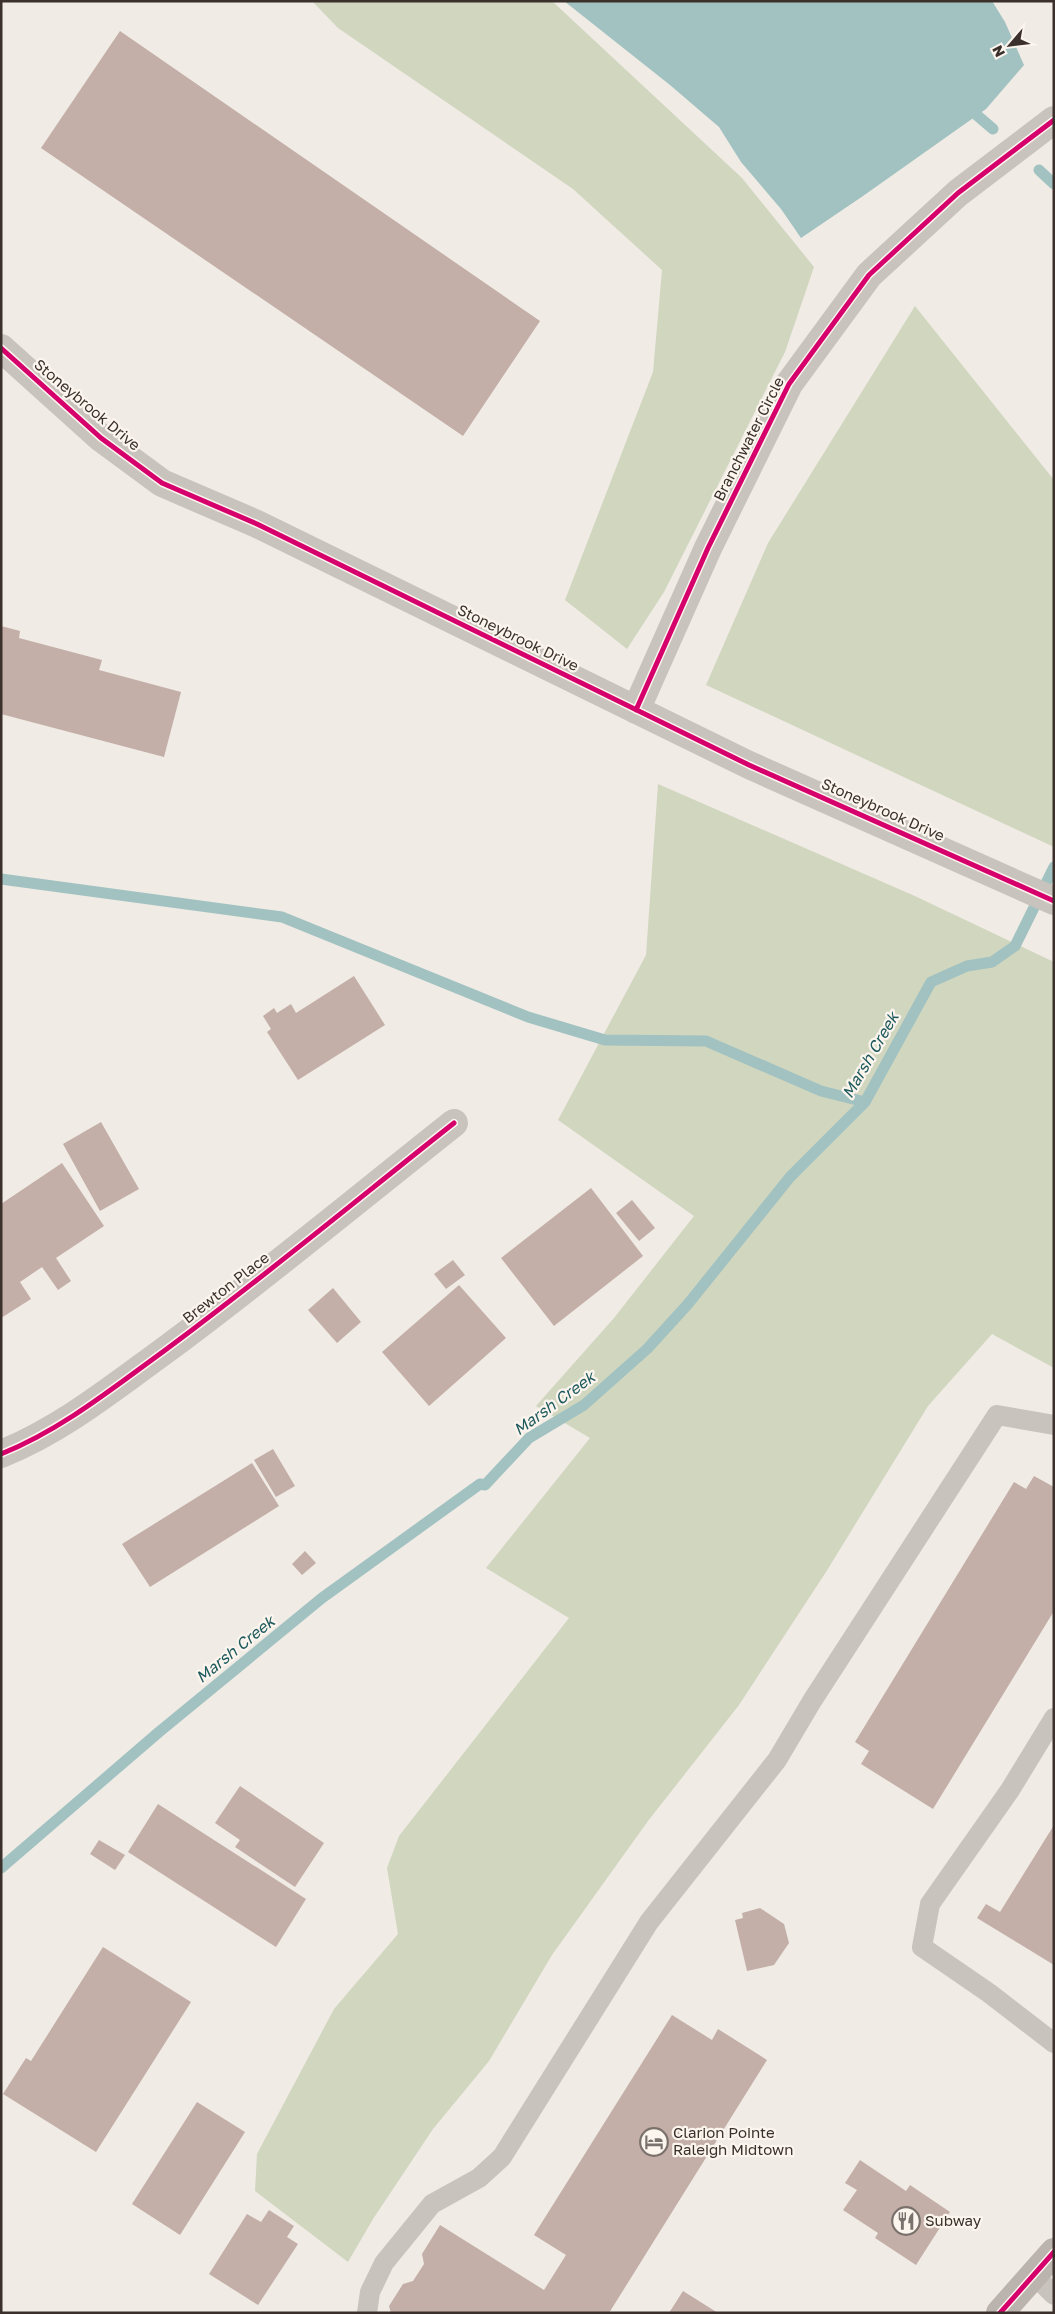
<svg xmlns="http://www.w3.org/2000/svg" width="1055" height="2314" viewBox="0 0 1055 2314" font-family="'Golos Text',sans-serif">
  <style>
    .green { fill: #d1d6bf }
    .water { fill: #a1c2c1 }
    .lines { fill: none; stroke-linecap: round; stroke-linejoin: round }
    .stream { stroke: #a1c2c1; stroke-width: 11 }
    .building { fill: #c3afa7 }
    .service { stroke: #c9c3be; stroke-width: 20 }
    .minor { stroke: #c9c3be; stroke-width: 28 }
    .secondary { stroke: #bab3ae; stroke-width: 28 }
    .cycleway-casing { stroke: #fbf5ee; stroke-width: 8 }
    .cycleway { stroke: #d6006c; stroke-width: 5 }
    .labels { text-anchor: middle; stroke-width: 4.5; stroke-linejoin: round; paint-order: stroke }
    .street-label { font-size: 15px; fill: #3b302b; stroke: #fbf5ee }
    .poi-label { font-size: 15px; fill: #3b302b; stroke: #fbf5ee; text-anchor: start }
    .water-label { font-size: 16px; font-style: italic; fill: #1f5a5e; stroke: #fbf5ee }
  </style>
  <rect width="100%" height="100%" fill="#f0ebe5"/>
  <path class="green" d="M 312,1 L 552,1 L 742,178 L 814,267 L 785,352 L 664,592 L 627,649 L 565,600 L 653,372 L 662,270 L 573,189 L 338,28 Z
    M 915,306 L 1054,480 L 1054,847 L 706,685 L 768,543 Z
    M 658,784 L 917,897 L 1054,962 L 1054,1368 L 992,1334 L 928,1406 L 826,1572 L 739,1705 L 648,1821 L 552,1955 L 489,2061 L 433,2129 L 373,2219 L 348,2262 L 255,2191 L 257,2154 L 334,2009 L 398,1934 L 387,1868 L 399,1836 L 569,1618 L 486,1568 L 590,1438 L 536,1406 L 614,1318 L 694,1216 L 558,1120 L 646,955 Z"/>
  <path class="water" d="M 564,1 L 992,1 L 1005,22 L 1024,65 L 986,109 L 863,196 L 801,238 L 781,209 L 741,162 L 719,127 L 670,85 Z"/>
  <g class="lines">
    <path class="stream" d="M 965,105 L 993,129
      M 1039,170 L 1054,184
      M 1,879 L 282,917 L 528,1017 L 605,1040 L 706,1041 L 821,1091 L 865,1102
      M 1,1868 L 159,1732 L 322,1598 L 480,1484 L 485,1485 L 529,1438 L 584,1405 L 647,1349 L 688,1304 L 790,1177 L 865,1102 L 931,982 L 967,966 L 992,962 L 1015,946 L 1054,867"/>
  </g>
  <path class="building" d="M 120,31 L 540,321 L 463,436 L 41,148 Z
    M 1,626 L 20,631 L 19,638 L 102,660 L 99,670 L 181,692 L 164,757 L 1,714 Z
    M 354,976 L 385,1025 L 298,1080 L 267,1032 L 271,1029 L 263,1016 L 274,1008 L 277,1013 L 291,1004 L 296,1013 Z
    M 101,1122 L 139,1189 L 100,1211 L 63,1144 Z
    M 62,1163 L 104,1226 L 56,1258 L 71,1281 L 58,1290 L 42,1267 L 20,1282 L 31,1299 L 1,1318 L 1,1204 Z
    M 591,1188 L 643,1256 L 554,1326 L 501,1258 Z
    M 632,1200 L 655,1228 L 639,1241 L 616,1213 Z
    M 453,1260 L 465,1275 L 446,1289 L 434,1274 Z
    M 459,1285 L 506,1338 L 429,1406 L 382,1352 Z
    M 333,1288 L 361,1322 L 337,1343 L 308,1310 Z
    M 273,1449 L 295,1486 L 276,1497 L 254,1460 Z
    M 252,1463 L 279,1506 L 150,1587 L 122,1544 Z
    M 1034,1476 L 1054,1487 L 1054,1611 L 933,1809 L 861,1764 L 869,1751 L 855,1742 L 1014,1482 L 1026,1489 Z
    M 305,1551 L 316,1563 L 302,1575 L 292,1564 Z
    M 240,1786 L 324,1843 L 295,1887 L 235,1847 L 240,1840 L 215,1823 Z
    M 158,1804 L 306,1899 L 276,1947 L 128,1852 Z
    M 1054,1825 L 1054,1965 L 977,1918 L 986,1904 L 1000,1912 Z
    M 99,1840 L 125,1855 L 115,1870 L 90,1854 Z
    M 760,1908 L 784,1924 L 789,1943 L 774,1965 L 747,1971 L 735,1920 L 743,1918 L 742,1913 Z
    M 103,1947 L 191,2002 L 96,2152 L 3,2094 L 26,2058 L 31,2061 Z
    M 672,2015 L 712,2040 L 718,2029 L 767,2060 L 609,2313 L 391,2313 L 389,2306 L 403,2284 L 413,2281 L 424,2264 L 422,2254 L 440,2225 L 544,2290 L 566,2255 L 534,2235 Z
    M 197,2102 L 245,2132 L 180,2235 L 132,2204 Z
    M 860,2160 L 906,2191 L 910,2185 L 950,2212 L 916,2265 L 875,2238 L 878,2233 L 843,2210 L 857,2190 L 845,2183 Z
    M 269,2210 L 294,2226 L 287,2237 L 298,2244 L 258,2305 L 209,2274 L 247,2214 L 261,2222 Z
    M 683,2291 L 718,2313 L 669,2313 Z"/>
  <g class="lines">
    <path class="service" d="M 1054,1718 L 1010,1790 L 930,1904 L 922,1947 L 989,1993 L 1054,2043
      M 1034,2275 L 1054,2295
      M 367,2313 L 370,2292 L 384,2263 L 432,2204 L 479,2178 L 502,2157 L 649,1922 L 777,1760 L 812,1701 L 997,1415 L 1054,1425"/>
    <path class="minor" d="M 1,348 L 101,438 L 162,483 L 257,524 L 749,765 L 1054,901
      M 636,710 L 708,548 L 789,384 L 869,275 L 958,193 L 1054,120
      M 1,1454 C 61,1430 113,1388 164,1351 C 263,1278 358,1199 454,1123"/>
    <path class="secondary" d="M 1000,2313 L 1054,2252"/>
    <defs>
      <path id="cycleway" d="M 1,348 L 101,438 L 162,483 L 257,524 L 749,765 L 1054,901
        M 636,710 L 708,548 L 789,384 L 869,275 L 958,193 L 1054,120
        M 1,1454 C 61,1430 113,1388 164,1351 C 263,1278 358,1199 454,1123
        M 1000,2313 L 1054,2252"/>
    </defs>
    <use href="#cycleway" class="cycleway-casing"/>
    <use href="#cycleway" class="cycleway"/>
  </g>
  <defs>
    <symbol id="hotel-ring" viewBox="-11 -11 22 22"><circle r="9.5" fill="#fbf5ee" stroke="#7a716c" stroke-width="1.5"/><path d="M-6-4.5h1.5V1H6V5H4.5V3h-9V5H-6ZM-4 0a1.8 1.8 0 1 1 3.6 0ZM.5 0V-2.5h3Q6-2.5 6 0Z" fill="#7a716c"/></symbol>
    <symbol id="restaurant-ring" viewBox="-11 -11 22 22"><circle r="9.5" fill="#fbf5ee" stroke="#7a716c" stroke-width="1.5"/><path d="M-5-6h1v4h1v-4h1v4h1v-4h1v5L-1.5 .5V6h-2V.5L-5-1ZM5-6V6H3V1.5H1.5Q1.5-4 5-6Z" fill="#7a716c"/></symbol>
  </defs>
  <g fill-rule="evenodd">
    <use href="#hotel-ring" x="638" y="2126" width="32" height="32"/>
    <use href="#restaurant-ring" x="890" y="2205" width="32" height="32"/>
  </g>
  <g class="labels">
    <g class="street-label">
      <text transform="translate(87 405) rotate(40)" y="5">Stoneybrook Drive</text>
      <text transform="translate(749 439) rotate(-63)" y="5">Branchwater Circle</text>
      <text transform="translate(518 638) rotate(26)" y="5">Stoneybrook Drive</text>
      <text transform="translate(883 810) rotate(24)" y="5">Stoneybrook Drive</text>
      <text transform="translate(226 1288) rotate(-38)" y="5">Brewton Place</text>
    </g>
    <g class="poi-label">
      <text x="673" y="2138">Clarion Pointe<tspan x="673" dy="17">Raleigh Midtown</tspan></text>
      <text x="925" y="2226">Subway</text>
    </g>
    <g class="water-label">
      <text transform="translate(870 1055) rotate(-60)" y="6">Marsh Creek</text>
      <text transform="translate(554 1403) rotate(-36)" y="6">Marsh Creek</text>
      <text transform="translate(235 1649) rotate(-39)" y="6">Marsh Creek</text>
    </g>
  </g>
  <rect width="1055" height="2314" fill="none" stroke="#3b302b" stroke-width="5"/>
  <g transform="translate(1010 45) rotate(242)" stroke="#fbf5ee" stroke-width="4" paint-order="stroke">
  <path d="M0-4L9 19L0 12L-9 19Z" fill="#3b302b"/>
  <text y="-8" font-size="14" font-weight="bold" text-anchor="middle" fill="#3b302b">N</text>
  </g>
</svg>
